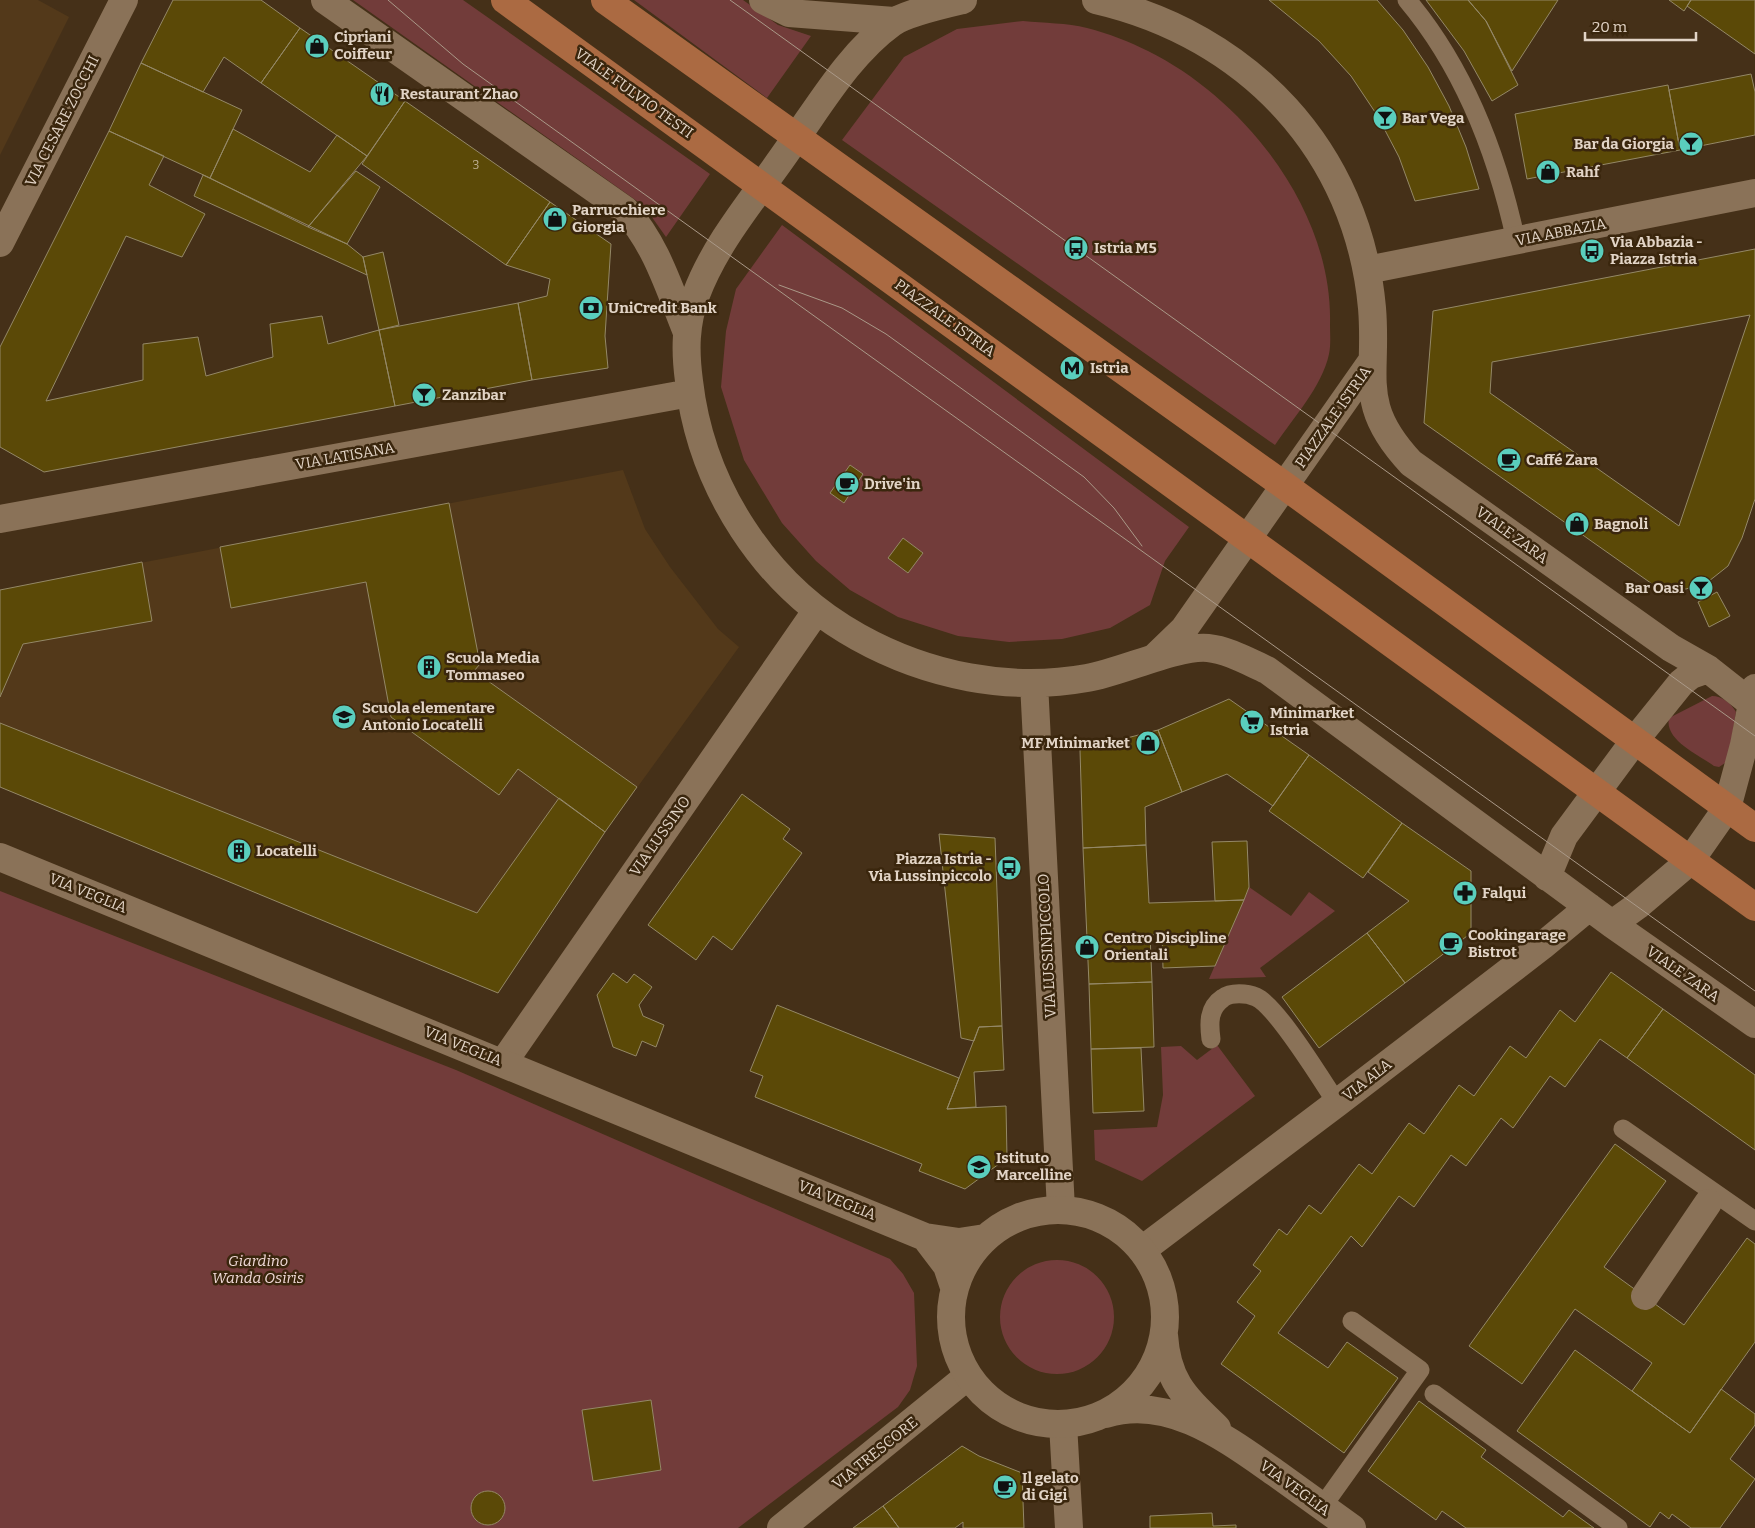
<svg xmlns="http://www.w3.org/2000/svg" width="1755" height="1528" viewBox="0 0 1755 1528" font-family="Bitter,serif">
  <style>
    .built { fill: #53391a }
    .green { fill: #723c3a }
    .building { fill: #5b4907; stroke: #948867; fill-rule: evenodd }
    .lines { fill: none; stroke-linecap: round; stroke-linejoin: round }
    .service { stroke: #8a7258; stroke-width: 19 }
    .pedestrian { stroke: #8a7258; stroke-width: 28 }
    .minor { stroke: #8a7258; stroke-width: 28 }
    .tertiary { stroke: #8a7258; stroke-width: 28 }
    .primary { stroke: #ab6a42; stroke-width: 28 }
    .tram { stroke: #a98; stroke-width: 1 }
    .labels { text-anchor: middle; stroke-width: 5; stroke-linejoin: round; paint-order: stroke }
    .number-label { font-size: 12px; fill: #c0b196 }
    .poi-label { font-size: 15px; font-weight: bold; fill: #e2d4c6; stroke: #3a260d; text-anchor: start }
    .street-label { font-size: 15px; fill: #e2d4c6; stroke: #3a260d }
    .park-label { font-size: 15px; font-style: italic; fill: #f1dad8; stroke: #3a260d }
  </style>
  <rect width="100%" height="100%" fill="#453018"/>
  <path class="built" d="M 0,0 L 38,0 L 69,17 L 0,155 Z
    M 623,470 L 645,529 L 670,567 L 718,629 L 739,647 L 605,832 L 498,993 L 0,787 L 0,590 Z"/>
  <path class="green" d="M 353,0 L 463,0 L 710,174 L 666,237 L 644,206 Z
    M 634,0 L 743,0 L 778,25 L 811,36 L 767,98 Z
    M 1023,21 C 1044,23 1067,23 1087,28 C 1107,33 1130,42 1148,51 C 1245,99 1333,211 1330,324 C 1330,333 1331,345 1329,354 C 1322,387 1293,418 1275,445 L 842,140 L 904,57 L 957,29 Z
    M 782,225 L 1189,527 L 1165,561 L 1150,605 L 1110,628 L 1062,639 L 1009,642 L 958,636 L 898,617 L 850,590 L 816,561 L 782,523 L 744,460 L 721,387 L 726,331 L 736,289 Z
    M 1712,696 C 1722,696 1731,703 1736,712 L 1728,761 L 1719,767 L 1714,766 C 1699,755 1664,740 1669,718 Z
    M 1249,887 L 1291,916 L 1309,892 L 1335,911 L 1260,968 L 1266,977 L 1209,979 Z
    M 0,891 L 456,1070 L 890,1259 L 903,1274 L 914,1293 L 917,1366 L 910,1390 L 898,1407 L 738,1528 L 0,1528 Z
    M 1217,1045 L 1255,1096 L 1142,1181 L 1095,1160 L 1094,1130 L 1157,1127 L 1163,1095 L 1161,1047 L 1181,1046 L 1197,1060 Z
    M1000 1317a57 57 0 1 1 114 0a57 57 0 1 1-114 0Z"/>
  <path class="building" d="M 173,0 L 261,0 L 300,28 L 261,83 L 224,57 L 203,92 L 141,63 Z
    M 1269,0 L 1377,0 L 1403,30 L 1428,67 L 1449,106 L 1466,147 L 1479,189 L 1415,201 L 1399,157 L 1377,115 L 1351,76 L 1319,41 Z
    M 1426,0 L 1468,0 L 1486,21 L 1518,85 L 1492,101 L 1464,51 Z
    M 1468,0 L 1558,0 L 1512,71 L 1486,21 Z
    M 1669,0 L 1691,0 L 1684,11 Z
    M 1691,0 L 1755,0 L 1755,54 L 1687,6 Z
    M 300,28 L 405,101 L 367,156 L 261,83 Z
    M 141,63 L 242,110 L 210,178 L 109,131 Z
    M 1751,74 L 1755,92 L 1755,135 L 1680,150 L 1669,90 Z
    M 1668,85 L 1680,150 L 1527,179 L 1515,114 Z
    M 405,101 L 550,202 L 506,265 L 362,164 Z
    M 233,129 L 310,172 L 337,135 L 367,156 L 308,227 L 210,178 Z
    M 109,131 L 164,156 L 149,185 L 205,214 L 182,257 L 126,236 L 46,401 L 143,380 L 143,344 L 198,337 L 206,376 L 273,357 L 270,324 L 322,316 L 328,344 L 379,330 L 395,406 L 44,472 L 0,447 L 0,347 Z
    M 356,171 L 380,187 L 347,244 L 308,227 Z
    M 203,175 L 347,244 L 363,257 L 367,275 L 194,196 Z
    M 550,202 L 611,244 L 605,336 L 608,368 L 532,380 L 518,303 L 547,296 L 550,279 L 506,265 Z
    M 1755,249 L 1755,499 L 1742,538 L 1728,566 L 1709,581 L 1686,589 L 1655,586 L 1424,423 L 1433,311 ZM 1750,315 L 1679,526 L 1490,393 L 1492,362 Z
    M 383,252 L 399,325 L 379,330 L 363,257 Z
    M 518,303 L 532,380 L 395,406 L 379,330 Z
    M 850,465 L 863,474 L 844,503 L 830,493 Z
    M 449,503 L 480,664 L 474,671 L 637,787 L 605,832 L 518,769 L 499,795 L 391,717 L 366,582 L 231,608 L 220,547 Z
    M 903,538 L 923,553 L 908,573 L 888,558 Z
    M 142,562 L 152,621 L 23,644 L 0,697 L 0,590 Z
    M 1717,592 L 1730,616 L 1709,627 L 1698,602 Z
    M 1229,699 L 1309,755 L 1273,806 L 1227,774 L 1182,792 L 1158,730 Z
    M 0,723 L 477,913 L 559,798 L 605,832 L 498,993 L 0,787 Z
    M 1158,730 L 1182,792 L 1145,807 L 1146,845 L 1083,848 L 1080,750 Z
    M 1309,755 L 1402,823 L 1363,878 L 1269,811 Z
    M 742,794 L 790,829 L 783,839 L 802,853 L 732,950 L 713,936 L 696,960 L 648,925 Z
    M 1402,823 L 1471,871 L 1471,933 L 1405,983 L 1367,933 L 1409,901 L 1368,872 Z
    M 939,834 L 995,838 L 1002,1026 L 979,1027 L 974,1041 L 961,1038 Z
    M 1247,841 L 1249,887 L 1244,900 L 1215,901 L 1212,842 Z
    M 1146,845 L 1149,903 L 1244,900 L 1215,966 L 1163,968 L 1162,934 L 1150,935 L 1152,982 L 1089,984 L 1083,848 Z
    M 1367,933 L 1405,983 L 1319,1048 L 1282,997 Z
    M 1611,972 L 1663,1009 L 1627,1058 L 1600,1039 L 1565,1087 L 1550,1076 L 1513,1128 L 1501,1118 L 1466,1166 L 1451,1155 L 1414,1207 L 1399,1196 L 1362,1247 L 1351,1236 L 1278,1333 L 1328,1368 L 1347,1342 L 1398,1378 L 1344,1453 L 1221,1364 L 1255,1316 L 1237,1302 L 1261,1271 L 1253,1265 L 1279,1229 L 1287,1235 L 1309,1205 L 1321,1214 L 1359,1164 L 1372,1174 L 1409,1123 L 1424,1134 L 1459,1085 L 1474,1096 L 1510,1046 L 1526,1058 L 1560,1010 L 1575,1022 Z
    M 613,973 L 627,983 L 634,974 L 652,987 L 639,1005 L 643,1016 L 664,1025 L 656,1047 L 642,1041 L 636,1056 L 613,1047 L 597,995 Z
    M 1152,982 L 1154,1047 L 1091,1049 L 1089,984 Z
    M 777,1005 L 959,1078 L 947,1109 L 1006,1106 L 1007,1158 L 965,1189 L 919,1171 L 922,1164 L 755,1097 L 763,1076 L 750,1071 Z
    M 1663,1009 L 1755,1075 L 1755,1150 L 1627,1058 Z
    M 1002,1026 L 1004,1070 L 974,1072 L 976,1107 L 947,1109 L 979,1027 Z
    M 1141,1048 L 1144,1111 L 1093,1113 L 1091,1049 Z
    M 1615,1144 L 1666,1181 L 1604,1267 L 1684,1325 L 1747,1238 L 1755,1244 L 1755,1342 L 1690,1433 L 1632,1391 L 1652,1363 L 1575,1309 L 1522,1384 L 1469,1346 Z
    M 1575,1350 L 1690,1433 L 1721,1389 L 1755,1414 L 1755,1425 L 1730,1459 L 1755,1479 L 1720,1528 L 1691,1528 L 1672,1514 L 1669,1519 L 1660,1512 L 1650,1527 L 1517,1431 Z
    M 651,1400 L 661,1470 L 593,1481 L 582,1410 Z
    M 1419,1401 L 1486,1450 L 1481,1457 L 1563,1517 L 1569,1510 L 1594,1528 L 1466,1528 L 1442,1511 L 1436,1520 L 1368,1471 Z
    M 962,1446 L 979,1456 L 1022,1473 L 1024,1528 L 963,1528 L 963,1522 L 955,1528 L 899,1528 L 883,1506 Z
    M471 1508a17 17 0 1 1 34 0a17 17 0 1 1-34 0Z
    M 883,1506 L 899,1528 L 853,1528 Z
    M 1212,1513 L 1213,1526 L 1236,1525 L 1236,1528 L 1150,1528 L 1150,1516 Z"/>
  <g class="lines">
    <path class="service" d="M 1407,0 C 1465,69 1497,153 1516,241
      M 1211,1039 C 1209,1024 1208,1008 1223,998 C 1231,992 1247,993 1256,997 C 1277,1006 1322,1081 1337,1103
      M 1623,1129 L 1755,1221
      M 1434,1394 L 1618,1528
      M 1322,1507 L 1420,1370 L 1352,1321"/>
    <path class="pedestrian" d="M 1645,1296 L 1708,1203"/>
    <path class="minor" d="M 325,0 L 625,210 C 656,244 669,288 686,330
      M 763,0 L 789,13 L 894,21
      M 963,0 C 946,4 906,13 892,23 C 849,54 820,105 789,148 C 757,195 716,241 696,295 C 685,324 685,351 689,381 C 701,486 765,586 858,637 C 928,676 1009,692 1087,678 C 1122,672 1178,645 1208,648 C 1228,650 1249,662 1267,670 L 1612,924 L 1755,1024
      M 1096,0 C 1248,35 1358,151 1372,308 C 1378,378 1356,404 1411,463 L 1671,648 L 1708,669 L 1755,706
      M 0,243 L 124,0
      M 1367,270 L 1755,193
      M 0,519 L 690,393
      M 1155,657 L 1184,629 L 1372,361
      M 1034,683 L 1061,1209
      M 1547,877 L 1564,836 L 1635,740 L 1681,683 L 1691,675 L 1708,669
      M 1612,924 L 1637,906 L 1690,861 L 1727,808 L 1744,745 L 1755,688
      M 503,1063 L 817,610
      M 1142,1250 L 1337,1103 L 1542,946 L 1589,907
      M 1063,1424 L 1069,1528
      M 781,1528 L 968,1376"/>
    <path class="tertiary" d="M 0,857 L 925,1237 L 959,1242 L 985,1238
      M951 1317a107 107 0 1 1 214 0a107 107 0 1 1-214 0Z
      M 925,1237 L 947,1266 L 954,1287
      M 1164,1335 C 1167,1382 1185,1397 1217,1428
      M 1106,1414 C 1169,1394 1228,1440 1277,1474 C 1302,1492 1327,1510 1352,1528"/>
    <path class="primary" d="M 505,0 L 1755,907
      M 605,0 L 1285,486 L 1755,828"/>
    <path class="tram" d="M 388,0 L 463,64 L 1755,991
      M 730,0 L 1755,736
      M 779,285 L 842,308 L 886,334 L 1084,477 L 1114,508 L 1142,546"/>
  </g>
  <defs>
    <symbol id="shop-disc" viewBox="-11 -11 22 22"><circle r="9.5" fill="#5acebd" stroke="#3a260d"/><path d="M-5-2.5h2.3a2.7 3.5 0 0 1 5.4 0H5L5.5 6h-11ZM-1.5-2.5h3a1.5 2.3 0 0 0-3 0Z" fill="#111"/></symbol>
    <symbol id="restaurant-disc" viewBox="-11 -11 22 22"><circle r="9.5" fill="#5acebd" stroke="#3a260d"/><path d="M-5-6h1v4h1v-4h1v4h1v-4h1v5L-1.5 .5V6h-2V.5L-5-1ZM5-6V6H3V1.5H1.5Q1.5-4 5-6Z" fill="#111"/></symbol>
    <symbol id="bar-disc" viewBox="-11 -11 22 22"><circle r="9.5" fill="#5acebd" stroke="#3a260d"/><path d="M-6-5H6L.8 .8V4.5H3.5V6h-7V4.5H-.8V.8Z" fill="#111"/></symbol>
    <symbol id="bus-disc" viewBox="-11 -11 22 22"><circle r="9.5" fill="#5acebd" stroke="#3a260d"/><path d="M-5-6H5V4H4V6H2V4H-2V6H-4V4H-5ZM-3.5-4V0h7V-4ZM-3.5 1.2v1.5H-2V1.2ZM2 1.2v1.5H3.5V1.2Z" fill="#111"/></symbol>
    <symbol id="bank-disc" viewBox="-11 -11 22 22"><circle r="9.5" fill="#5acebd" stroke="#3a260d"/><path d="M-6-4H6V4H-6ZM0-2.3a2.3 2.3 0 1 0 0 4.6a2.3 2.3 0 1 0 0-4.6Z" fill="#111"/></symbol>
    <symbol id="metro-disc" viewBox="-11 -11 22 22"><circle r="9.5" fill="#5acebd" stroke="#3a260d"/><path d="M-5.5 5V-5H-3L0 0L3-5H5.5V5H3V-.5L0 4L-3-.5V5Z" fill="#111"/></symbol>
    <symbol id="cafe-disc" viewBox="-11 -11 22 22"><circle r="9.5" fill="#5acebd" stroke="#3a260d"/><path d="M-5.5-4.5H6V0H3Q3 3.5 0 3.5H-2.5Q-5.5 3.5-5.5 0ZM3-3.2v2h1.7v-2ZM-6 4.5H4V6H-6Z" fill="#111"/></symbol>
    <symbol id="building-disc" viewBox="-11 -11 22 22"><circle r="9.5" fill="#5acebd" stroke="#3a260d"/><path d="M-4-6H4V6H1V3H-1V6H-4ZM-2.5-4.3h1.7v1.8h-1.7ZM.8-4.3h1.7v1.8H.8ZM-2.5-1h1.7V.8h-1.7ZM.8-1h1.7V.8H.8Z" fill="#111"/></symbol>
    <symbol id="school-disc" viewBox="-11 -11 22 22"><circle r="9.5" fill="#5acebd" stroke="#3a260d"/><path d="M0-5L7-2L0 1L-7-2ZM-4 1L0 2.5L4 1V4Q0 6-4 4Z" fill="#111"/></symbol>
    <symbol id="supermarket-disc" viewBox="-11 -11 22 22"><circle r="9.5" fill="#5acebd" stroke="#3a260d"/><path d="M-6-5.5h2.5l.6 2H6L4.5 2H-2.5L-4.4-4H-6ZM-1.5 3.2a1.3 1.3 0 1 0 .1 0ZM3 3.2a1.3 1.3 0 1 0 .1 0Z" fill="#111"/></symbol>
    <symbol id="pharmacy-disc" viewBox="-11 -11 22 22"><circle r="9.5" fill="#5acebd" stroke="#3a260d"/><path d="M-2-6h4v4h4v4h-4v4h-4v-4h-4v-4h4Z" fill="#111"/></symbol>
  </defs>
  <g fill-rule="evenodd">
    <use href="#shop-disc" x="303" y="32" width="28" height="28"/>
    <use href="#restaurant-disc" x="368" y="80" width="28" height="28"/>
    <use href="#bar-disc" x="1371" y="104" width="28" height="28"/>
    <use href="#bar-disc" x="1677" y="130" width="28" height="28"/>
    <use href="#shop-disc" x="1534" y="158" width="28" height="28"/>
    <use href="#shop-disc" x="541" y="205" width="28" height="28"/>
    <use href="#bus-disc" x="1062" y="234" width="28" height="28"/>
    <use href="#bus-disc" x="1578" y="237" width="28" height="28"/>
    <use href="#bank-disc" x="577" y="294" width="28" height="28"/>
    <use href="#metro-disc" x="1058" y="354" width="28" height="28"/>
    <use href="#bar-disc" x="410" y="381" width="28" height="28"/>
    <use href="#cafe-disc" x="1495" y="446" width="28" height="28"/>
    <use href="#cafe-disc" x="833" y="470" width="28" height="28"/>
    <use href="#shop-disc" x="1563" y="510" width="28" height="28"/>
    <use href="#bar-disc" x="1687" y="574" width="28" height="28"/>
    <use href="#building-disc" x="415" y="653" width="28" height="28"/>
    <use href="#school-disc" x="330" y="703" width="28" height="28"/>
    <use href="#supermarket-disc" x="1238" y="708" width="28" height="28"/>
    <use href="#shop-disc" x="1134" y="729" width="28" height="28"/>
    <use href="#building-disc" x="225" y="837" width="28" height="28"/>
    <use href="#bus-disc" x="995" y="854" width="28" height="28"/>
    <use href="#pharmacy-disc" x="1451" y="879" width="28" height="28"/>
    <use href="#cafe-disc" x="1437" y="930" width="28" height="28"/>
    <use href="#shop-disc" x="1073" y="933" width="28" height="28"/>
    <use href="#school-disc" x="965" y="1153" width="28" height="28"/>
    <use href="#cafe-disc" x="991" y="1473" width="28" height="28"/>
  </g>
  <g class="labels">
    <g class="number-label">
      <text x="476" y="169">3</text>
    </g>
    <g class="poi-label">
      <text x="334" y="42">Cipriani<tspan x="334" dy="17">Coiffeur</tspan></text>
      <text x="400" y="99">Restaurant Zhao</text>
      <text x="1402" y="123">Bar Vega</text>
      <text x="1674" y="149" text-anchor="end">Bar da Giorgia</text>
      <text x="1566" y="177">Rahf</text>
      <text x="572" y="215">Parrucchiere<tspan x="572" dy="17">Giorgia</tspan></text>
      <text x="1610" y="247">Via Abbazia -<tspan x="1610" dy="17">Piazza Istria</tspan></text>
      <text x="1094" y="253">Istria M5</text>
      <text x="608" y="313">UniCredit Bank</text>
      <text x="1090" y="373">Istria</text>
      <text x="442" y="400">Zanzibar</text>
      <text x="1526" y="465">Caffé Zara</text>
      <text x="864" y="489">Drive'in</text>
      <text x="1594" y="529">Bagnoli</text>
      <text x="1684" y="593" text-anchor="end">Bar Oasi</text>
      <text x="446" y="663">Scuola Media<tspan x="446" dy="17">Tommaseo</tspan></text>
      <text x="362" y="713">Scuola elementare<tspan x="362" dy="17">Antonio Locatelli</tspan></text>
      <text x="1270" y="718">Minimarket<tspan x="1270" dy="17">Istria</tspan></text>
      <text x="1130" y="748" text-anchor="end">MF Minimarket</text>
      <text x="256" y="856">Locatelli</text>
      <text x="992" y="864" text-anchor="end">Piazza Istria -<tspan x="992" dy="17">Via Lussinpiccolo</tspan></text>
      <text x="1482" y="898">Falqui</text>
      <text x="1468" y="940">Cookingarage<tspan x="1468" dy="17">Bistrot</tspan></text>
      <text x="1104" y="943">Centro Discipline<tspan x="1104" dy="17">Orientali</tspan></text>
      <text x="996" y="1163">Istituto<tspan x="996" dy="17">Marcelline</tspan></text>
      <text x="1022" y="1483">Il gelato<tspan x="1022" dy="17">di Gigi</tspan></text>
    </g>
    <g class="street-label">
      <text transform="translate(634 93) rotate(36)" y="5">VIALE FULVIO TESTI</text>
      <text transform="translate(62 121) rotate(-63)" y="5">VIA CESARE ZOCCHI</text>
      <text transform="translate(1561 232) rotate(-11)" y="5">VIA ABBAZIA</text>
      <text transform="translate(945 318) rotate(36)" y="5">PIAZZALE ISTRIA</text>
      <text transform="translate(1333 417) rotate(-55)" y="5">PIAZZALE ISTRIA</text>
      <text transform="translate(345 456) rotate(-10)" y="5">VIA LATISANA</text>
      <text transform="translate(1512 535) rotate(36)" y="5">VIALE ZARA</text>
      <text transform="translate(660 836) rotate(-55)" y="5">VIA LUSSINO</text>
      <text transform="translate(88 893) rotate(22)" y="5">VIA VEGLIA</text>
      <text transform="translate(1047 946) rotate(-93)" y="5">VIA LUSSINPICCOLO</text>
      <text transform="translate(1683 974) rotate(35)" y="5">VIALE ZARA</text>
      <text transform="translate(463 1046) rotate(22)" y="5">VIA VEGLIA</text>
      <text transform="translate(1367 1080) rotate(-38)" y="5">VIA ALA</text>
      <text transform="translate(837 1200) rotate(22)" y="5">VIA VEGLIA</text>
      <text transform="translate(875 1453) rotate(-39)" y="5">VIA TRESCORE</text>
      <text transform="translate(1295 1488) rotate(36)" y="5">VIA VEGLIA</text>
    </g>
    <g class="park-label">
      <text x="258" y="1266">Giardino<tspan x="258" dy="17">Wanda Osiris</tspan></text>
    </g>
  </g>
  <path d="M1585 32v8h111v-8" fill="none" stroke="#e2d4c6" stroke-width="2.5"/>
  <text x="1592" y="32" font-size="15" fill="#e2d4c6" stroke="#3a260d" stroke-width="4" paint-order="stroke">20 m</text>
</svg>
